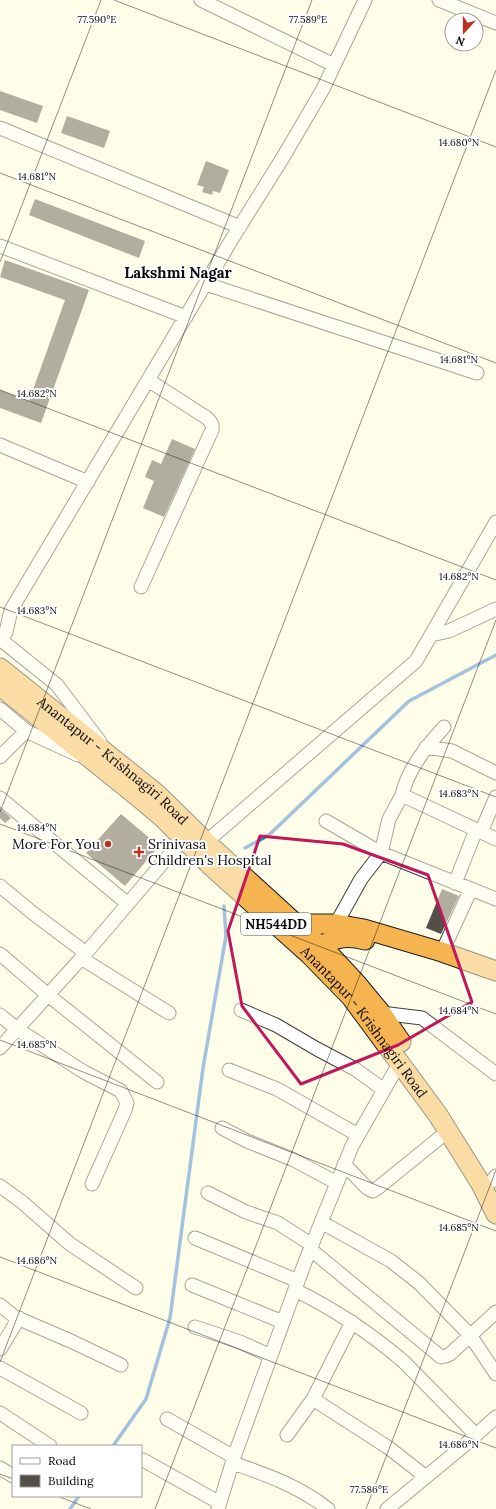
<svg xmlns="http://www.w3.org/2000/svg" width="496" height="1509" viewBox="0 0 496 1509" font-family="Lora,serif">
  <style>
    .lines { fill: none; stroke-linecap: round; stroke-linejoin: round }
    .stream { stroke: #337ace; stroke-width: 3.5 }
    .building { fill: #534e47 }
    .minor-casing { stroke: #3e3e3e; stroke-width: 15 }
    .highway-casing { stroke: #1c1c1c; stroke-width: 21 }
    .minor { stroke: #fff; stroke-width: 13 }
    .highway { stroke: #f6b450; stroke-width: 19 }
    .marked { fill: none; stroke: #c2185b; stroke-width: 3; stroke-linejoin: round }
    .ticks { fill: none; stroke: #0b0b0b; stroke-width: 1; stroke-opacity: 0.45 }
    .poi-dot { fill: #bb3122; stroke: #fff; stroke-width: 1.5 }
    .labels { text-anchor: middle; stroke-width: 4; stroke-linejoin: round; paint-order: stroke }
    .shield { fill: #fff; stroke: #545454; stroke-width: 1 }
    .shield-label { font-size: 13px; font-weight: bold; fill: #0b0b0b }
    .street-label { font-size: 14px; fill: #0b0b0b; stroke: #fff }
    .poi-label { font-size: 14px; fill: #0b0b0b; stroke: #fff; text-anchor: end }
    .neighbourhood-label { font-size: 15px; font-weight: bold; fill: #0b0b0b; stroke: #fff }
    .ticks-label { font-size: 10px; text-anchor: middle; fill: #0b0b0b; stroke: #fff; stroke-width: 4; stroke-linejoin: round; paint-order: stroke }
  </style>
  <rect width="100%" height="100%" fill="#fffee9"/>
  <g class="lines">
    <path class="stream" d="M 245,848 L 269,835 L 409,701 L 496,655
      M 113,1446 L 146,1399 L 170,1318 L 203,1068 L 226,936 L 224,906
      M 70,1509 L 79,1496"/>
  </g>
  <path class="building" d="M 0,91 L 43,106 L 37,123 L 0,110 Z
    M 67,116 L 110,131 L 104,148 L 61,133 Z
    M 206,161 L 229,170 L 220,193 L 213,191 L 212,195 L 202,192 L 204,187 L 197,185 Z
    M 35,199 L 145,241 L 139,258 L 29,215 Z
    M 5,260 L 89,290 L 41,423 L 0,408 L 0,390 L 29,401 L 65,300 L 0,277 Z
    M 172,439 L 195,449 L 164,517 L 143,508 L 154,481 L 145,477 L 152,460 L 161,464 Z
    M 0,808 L 11,818 L 5,823 L 0,818 Z
    M 121,814 L 159,846 L 125,886 L 86,853 Z
    M 442,889 L 459,896 L 441,934 L 426,928 Z"/>
  <g class="lines">
    <defs>
      <path id="minor" d="M 201,0 L 334,65
        M 439,0 L 496,23
        M 0,128 L 240,227
        M 0,246 L 186,317
        M 206,284 L 477,373
        M 0,445 L 88,482
        M 141,587 L 212,430 C 213,424 211,422 207,418 L 148,380
        M 431,635 L 449,631 L 496,609
        M 0,639 L 57,685 L 100,742
        M 1,640 L 6,632 L 11,610 L 232,239 L 282,159 L 323,89 L 365,0
        M 0,709 L 26,731 L 78,755
        M 426,747 L 452,751 L 496,773
        M 0,757 L 26,731
        M 402,795 C 408,769 426,747 444,727
        M 0,798 L 128,904
        M 326,821 L 381,853 L 389,819 L 402,795 L 496,839
        M 481,832 L 496,797
        M 206,842 L 416,661 L 496,522
        M 455,883 L 476,830
        M 0,886 L 34,914 L 86,953
        M 336,924 L 361,879 L 381,853 L 496,899
        M 442,952 L 471,889
        M 0,954 L 48,995 L 157,1082
        M 81,958 L 169,1013
        M 241,1010 L 276,1025 L 317,1049 L 355,1069 L 384,1090
        M 381,1013 L 422,1018 L 496,1074
        M 0,1015 L 17,1029 L 84,1072 L 121,1091 L 127,1103 L 125,1110 L 92,1184
        M 0,1048 L 86,953 L 183,839
        M 229,1070 L 277,1089 L 358,1135
        M 222,1128 L 247,1141 L 294,1160 L 337,1183
        M 344,1164 L 367,1188 L 373,1191 L 379,1187 L 448,1131
        M 492,1181 L 496,1176
        M 0,1186 L 22,1202 L 70,1244 L 136,1288
        M 208,1193 L 246,1212 L 278,1223 L 312,1245
        M 321,1222 L 391,1261 L 419,1283 L 470,1335 L 496,1374
        M 195,1238 L 298,1281
        M 310,1249 L 441,1357 L 446,1356 L 450,1354 L 496,1312
        M 192,1285 L 283,1322
        M 295,1290 C 334,1309 370,1333 403,1361 L 476,1435
        M 0,1305 L 15,1317 L 73,1342 L 121,1365
        M 195,1327 L 240,1342 L 271,1356
        M 0,1349 L 19,1318
        M 0,1368 L 81,1413
        M 313,1399 L 389,1448 L 426,1477
        M 0,1413 L 50,1446
        M 167,1419 L 234,1457
        M 287,1435 L 313,1399 L 352,1322
        M 143,1460 L 220,1503
        M 233,1463 C 267,1475 299,1486 328,1509
        M 0,1468 L 13,1476
        M 218,1509 L 234,1457 L 305,1262 L 352,1146 L 400,1062
        M 387,1509 L 467,1443 L 496,1417"/>
      <g id="highway">
        <path id="s1" d="M 0,668 L 157,794 L 206,842 L 331,956 L 357,984 L 381,1013 L 401,1042"/>
        <path id="s2" d="M 0,686 L 137,796 L 163,818 L 212,867 L 310,955 L 351,997 L 438,1115 L 481,1184 L 496,1214"/>
        <path d="M 289,924 L 336,924 L 364,929 L 442,952 L 496,971"/>
        <path d="M 311,954 C 328,939 344,934 365,940"/>
      </g>
    </defs>
    <use href="#minor" class="minor-casing"/>
    <use href="#highway" class="highway-casing"/>
    <use href="#minor" class="minor"/>
    <use href="#highway" class="highway"/>
  </g>
  <path d="M0 0H496V1509H0ZM 260,836 L 343,844 L 428,875 L 472,1002 L 398,1045 L 301,1084 L 242,1006 L 228,931 Z" fill="#fffee9" fill-opacity=".55" fill-rule="evenodd"/>
  <path class="marked" d="M 260,836 L 343,844 L 428,875 L 472,1002 L 398,1045 L 301,1084 L 242,1006 L 228,931 Z"/>
  <path class="ticks" d="M 114,0 L 496,147M 0,173 L 496,363M 0,262 L 101,0M 0,390 L 496,580M 0,607 L 496,797M 0,812 L 312,0M 0,824 L 496,1014M 0,1040 L 496,1231M 0,1257 L 496,1448M 0,1362 L 496,70M 0,1474 L 13,1479M 57,1496 L 91,1509M 155,1509 L 496,620M 366,1509 L 496,1170"/>
  <g class="poi-dot">
    <circle cx="108" cy="844" r="4"/>
    <path d="M137 846h4v4h4v4h-4v4h-4v-4h-4v-4h4z"/>
  </g>
  <g class="labels">
    <rect class="shield" x="241" y="913" width="70" height="22" rx="3"/>
    <g class="shield-label">
      <text x="276" y="929">NH544DD</text>
    </g>
    <g class="street-label">
      <text dy="5" stroke="none"><textPath href="#s1" startOffset="146">Anantapur - Krishnagiri Road</textPath></text>
      <text dy="5" stroke="none"><textPath href="#s2" startOffset="497">Anantapur - Krishnagiri Road</textPath></text>
    </g>
    <g class="poi-label">
      <text x="100" y="849">More For You</text>
      <text x="148" y="849" text-anchor="start">Srinivasa<tspan x="148" dy="16">Children's Hospital</tspan></text>
    </g>
    <g class="neighbourhood-label">
      <text x="178" y="278">Lakshmi Nagar</text>
    </g>
  </g>
  <g class="ticks-label">
    <text x="308" y="23">77.589°E</text>
    <text x="97" y="23">77.590°E</text>
    <text x="459" y="146">14.680°N</text>
    <text x="37" y="180">14.681°N</text>
    <text x="459" y="363">14.681°N</text>
    <text x="37" y="397">14.682°N</text>
    <text x="459" y="580">14.682°N</text>
    <text x="37" y="614">14.683°N</text>
    <text x="459" y="797">14.683°N</text>
    <text x="37" y="831">14.684°N</text>
    <text x="459" y="1014">14.684°N</text>
    <text x="37" y="1048">14.685°N</text>
    <text x="459" y="1231">14.685°N</text>
    <text x="37" y="1264">14.686°N</text>
    <text x="459" y="1448">14.686°N</text>
    <text x="369" y="1493">77.586°E</text>
  </g>
  <rect x="12" y="1445" width="130" height="52" fill="#ffffff" stroke="#9d9d9d"/>
  <rect x="20" y="1458" width="20" height="6" fill="#ffffff" stroke="#9d9d9d"/>
  <text x="48" y="1465" font-size="12" fill="#0b0b0b">Road</text>
  <rect x="20" y="1475" width="20" height="12" fill="#534e47" stroke="#9d9d9d"/>
  <text x="48" y="1485" font-size="12" fill="#0b0b0b">Building</text>
  <g transform="translate(464 32) rotate(201)"><circle r="19" fill="#ffffff" stroke="#9d9d9d"/>
  <path d="M0-3L7 15L0 10L-7 15Z" fill="#bb3122"/>
  <text y="-6" font-size="11" font-weight="bold" text-anchor="middle" fill="#0b0b0b">N</text>
  </g>
</svg>
